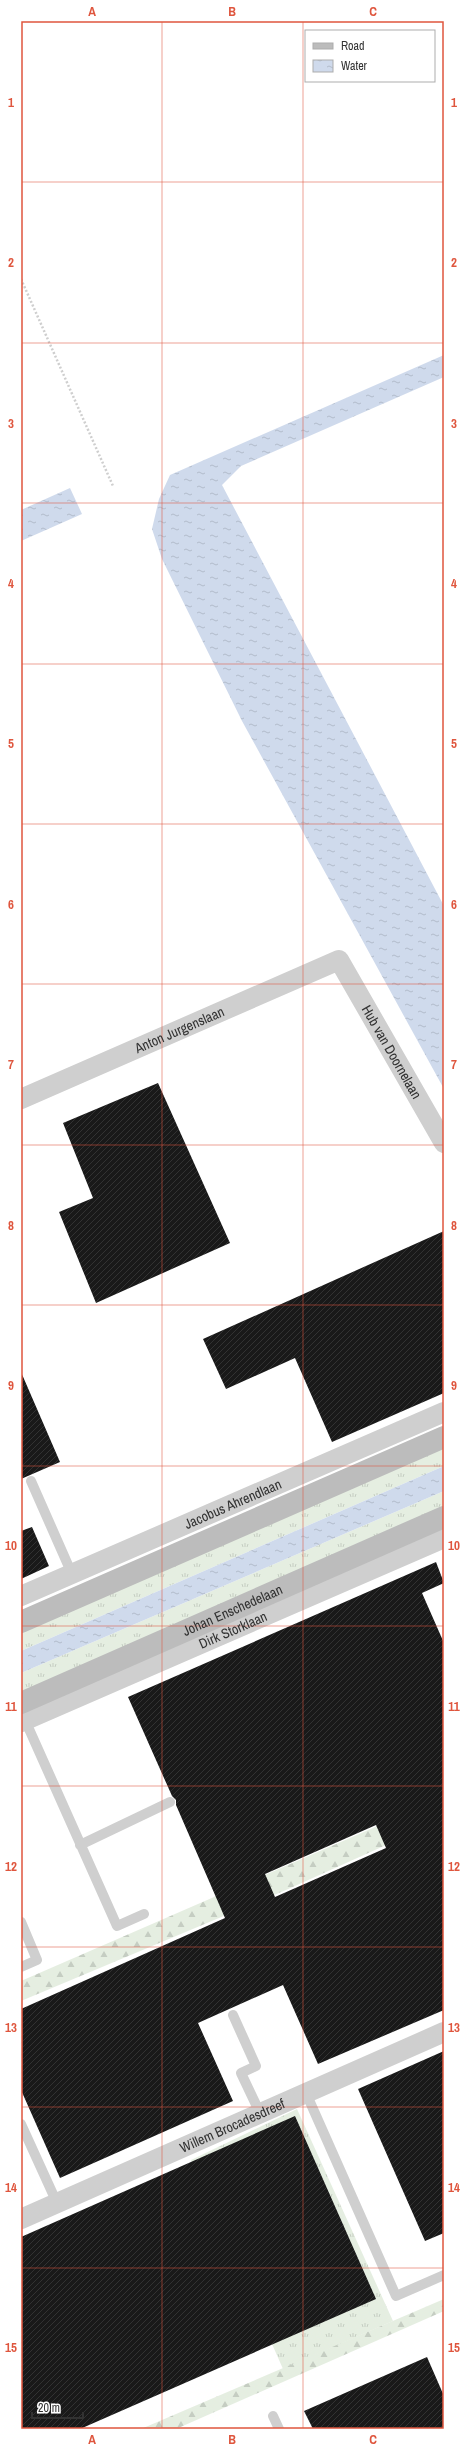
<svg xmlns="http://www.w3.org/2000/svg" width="465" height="2450" viewBox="0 0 465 2450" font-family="'Archivo Narrow',sans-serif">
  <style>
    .grass { fill: url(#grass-tufts) }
    .forest { fill: url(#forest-firs) }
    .water { fill: url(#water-ripples) }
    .building { fill: url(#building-hatch); fill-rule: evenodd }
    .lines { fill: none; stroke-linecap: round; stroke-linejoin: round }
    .path { stroke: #cfcfcf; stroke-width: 2.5; stroke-dasharray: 2 2; stroke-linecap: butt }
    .lane { stroke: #cfcfcf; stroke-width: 10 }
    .street { stroke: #cfcfcf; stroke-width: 20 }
    .secondary { stroke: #bcbcbc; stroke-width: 22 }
    .grid { fill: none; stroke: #df563e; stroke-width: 1; stroke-opacity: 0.55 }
    .labels { text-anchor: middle; stroke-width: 4; stroke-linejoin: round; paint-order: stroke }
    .street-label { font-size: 14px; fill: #323232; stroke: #fff }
    .neatline { fill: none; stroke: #df563e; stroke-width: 1.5 }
    .grid-label { font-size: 13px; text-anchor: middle; font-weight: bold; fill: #df563e }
  </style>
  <defs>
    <pattern id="grass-tufts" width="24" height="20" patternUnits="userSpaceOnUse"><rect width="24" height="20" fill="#e5eee1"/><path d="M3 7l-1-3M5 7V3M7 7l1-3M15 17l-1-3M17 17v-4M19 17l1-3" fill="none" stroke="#c5cdc2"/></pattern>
    <pattern id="forest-firs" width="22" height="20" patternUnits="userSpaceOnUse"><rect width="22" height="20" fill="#e5eee1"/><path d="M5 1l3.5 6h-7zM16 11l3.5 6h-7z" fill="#c5cdc2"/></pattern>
    <pattern id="water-ripples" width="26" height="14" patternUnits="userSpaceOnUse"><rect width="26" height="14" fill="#cfdaec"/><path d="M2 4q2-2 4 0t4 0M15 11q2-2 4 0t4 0" fill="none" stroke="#b2bccb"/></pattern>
    <pattern id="building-hatch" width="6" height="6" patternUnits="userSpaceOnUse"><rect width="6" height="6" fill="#191919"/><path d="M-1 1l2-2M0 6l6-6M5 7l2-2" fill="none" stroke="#323232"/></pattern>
  </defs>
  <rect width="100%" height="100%" fill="#fff"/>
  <path class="grass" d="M 444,1441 L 444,1466 L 21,1651 L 21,1627 Z
    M 444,1491 L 444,1510 L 21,1696 L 21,1673 Z
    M 297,2109 L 393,2321 L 283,2369 L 191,2160 Z"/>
  <path class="forest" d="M 444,1797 L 444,1819 L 286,1890 L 21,2001 L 21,1981 Z
    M 444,2299 L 444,2311 L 176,2429 L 141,2429 Z"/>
  <path class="water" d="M 444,355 L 444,377 L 241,466 L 222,485 L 444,906 L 444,1089 L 242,721 L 162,559 L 152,529 L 159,499 L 170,475 Z
    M 70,488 L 82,514 L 21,541 L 21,510 Z
    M 444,1466 L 444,1491 L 21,1673 L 21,1651 Z"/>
  <path class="building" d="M 158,1083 L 230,1243 L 96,1303 L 59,1212 L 93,1198 L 63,1123 Z
    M 444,1231 L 444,1393 L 332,1442 L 295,1358 L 226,1389 L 203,1339 Z
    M 21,1372 L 60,1462 L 21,1479 Z
    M 32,1527 L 49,1566 L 21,1579 L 21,1531 Z
    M 436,1562 L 444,1583 L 422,1593 L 444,1643 L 444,2010 L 318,2064 L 283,1985 L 198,2023 L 233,2101 L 60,2178 L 21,2090 L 21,2009 L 225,1918 L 176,1805 L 176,1800 L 172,1796 L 128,1697 ZM 376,1825 L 386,1848 L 275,1897 L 265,1874 Z
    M 444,2051 L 444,2233 L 425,2241 L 358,2089 Z
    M 295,2116 L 376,2299 L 80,2429 L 21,2429 L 21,2237 Z
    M 427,2357 L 444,2396 L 444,2429 L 313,2429 L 304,2411 Z"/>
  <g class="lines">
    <path class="path" d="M 21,279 L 113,486"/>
    <path class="lane" d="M 31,1481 L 72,1574
      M 25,1720 L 117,1926 L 144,1914
      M 80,1845 L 170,1802
      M 21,1922 L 37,1960 L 21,1967
      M 233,2015 L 256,2066 L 241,2073 L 260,2113
      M 306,2093 L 396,2296 L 444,2275
      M 21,2124 L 57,2203
      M 273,2416 L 279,2429"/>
    <g class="street">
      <path id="s1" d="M 21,1099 L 339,960 L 444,1143"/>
      <path id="s2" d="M 21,1596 L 444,1412"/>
      <path id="s3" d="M 21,1722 L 444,1538"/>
      <path id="s4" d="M 21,2219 L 444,2032"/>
    </g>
    <g class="secondary">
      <path d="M 21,1622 L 444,1437"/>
      <path id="s5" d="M 21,1703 L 444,1517"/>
    </g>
  </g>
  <path class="grid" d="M 162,21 L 162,2429M 303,21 L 303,2429M 21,182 L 444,182M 21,343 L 444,343M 21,503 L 444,503M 21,664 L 444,664M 21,824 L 444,824M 21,984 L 444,984M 21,1145 L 444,1145M 21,1305 L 444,1305M 21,1466 L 444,1466M 21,1626 L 444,1626M 21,1786 L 444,1786M 21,1947 L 444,1947M 21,2107 L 444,2107M 21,2268 L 444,2268"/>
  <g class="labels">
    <g class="street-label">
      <text dy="5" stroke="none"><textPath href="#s1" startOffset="173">Anton Jurgenslaan</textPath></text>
      <text dy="5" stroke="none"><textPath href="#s1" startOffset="453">Hub van Doornelaan</textPath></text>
      <text dy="5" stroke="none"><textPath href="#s2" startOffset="231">Jacobus Ahrendlaan</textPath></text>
      <text dy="5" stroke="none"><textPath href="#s5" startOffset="231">Johan Enschedelaan</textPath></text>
      <text dy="5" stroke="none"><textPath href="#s3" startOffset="231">Dirk Storklaan</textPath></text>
      <text dy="5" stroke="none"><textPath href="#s4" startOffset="231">Willem Brocadesdreef</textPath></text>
    </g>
  </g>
  <rect width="465" height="2450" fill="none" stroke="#ffffff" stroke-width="44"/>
  <rect x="305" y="30" width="130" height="52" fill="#ffffff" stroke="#adadad"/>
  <rect x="313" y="43" width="20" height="6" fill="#bcbcbc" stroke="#adadad"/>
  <text x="341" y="50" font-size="12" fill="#323232">Road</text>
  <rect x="313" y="60" width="20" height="12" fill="url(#water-ripples)" stroke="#adadad"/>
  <text x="341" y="70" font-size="12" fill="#323232">Water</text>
  <path d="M32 2412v6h51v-6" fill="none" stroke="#323232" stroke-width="2"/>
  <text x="38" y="2412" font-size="12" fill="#323232" stroke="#ffffff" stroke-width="3" paint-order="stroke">20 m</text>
  <rect x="22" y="22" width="421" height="2406" class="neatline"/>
  <g class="grid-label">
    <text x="92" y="16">A</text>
    <text x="232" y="16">B</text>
    <text x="373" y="16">C</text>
    <text x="11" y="107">1</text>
    <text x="454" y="107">1</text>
    <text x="11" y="267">2</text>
    <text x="454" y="267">2</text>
    <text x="11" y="428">3</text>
    <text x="454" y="428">3</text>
    <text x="11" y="588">4</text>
    <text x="454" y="588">4</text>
    <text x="11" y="748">5</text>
    <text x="454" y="748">5</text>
    <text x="11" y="909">6</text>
    <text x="454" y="909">6</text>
    <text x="11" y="1069">7</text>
    <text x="454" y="1069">7</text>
    <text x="11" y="1230">8</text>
    <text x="454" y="1230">8</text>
    <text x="11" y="1390">9</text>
    <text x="454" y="1390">9</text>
    <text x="11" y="1550">10</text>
    <text x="454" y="1550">10</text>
    <text x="11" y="1711">11</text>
    <text x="454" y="1711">11</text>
    <text x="11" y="1871">12</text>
    <text x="454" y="1871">12</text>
    <text x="11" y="2032">13</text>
    <text x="454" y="2032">13</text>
    <text x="11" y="2192">14</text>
    <text x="454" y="2192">14</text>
    <text x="11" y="2352">15</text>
    <text x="454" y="2352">15</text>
    <text x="92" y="2444">A</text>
    <text x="232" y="2444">B</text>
    <text x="373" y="2444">C</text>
  </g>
</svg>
